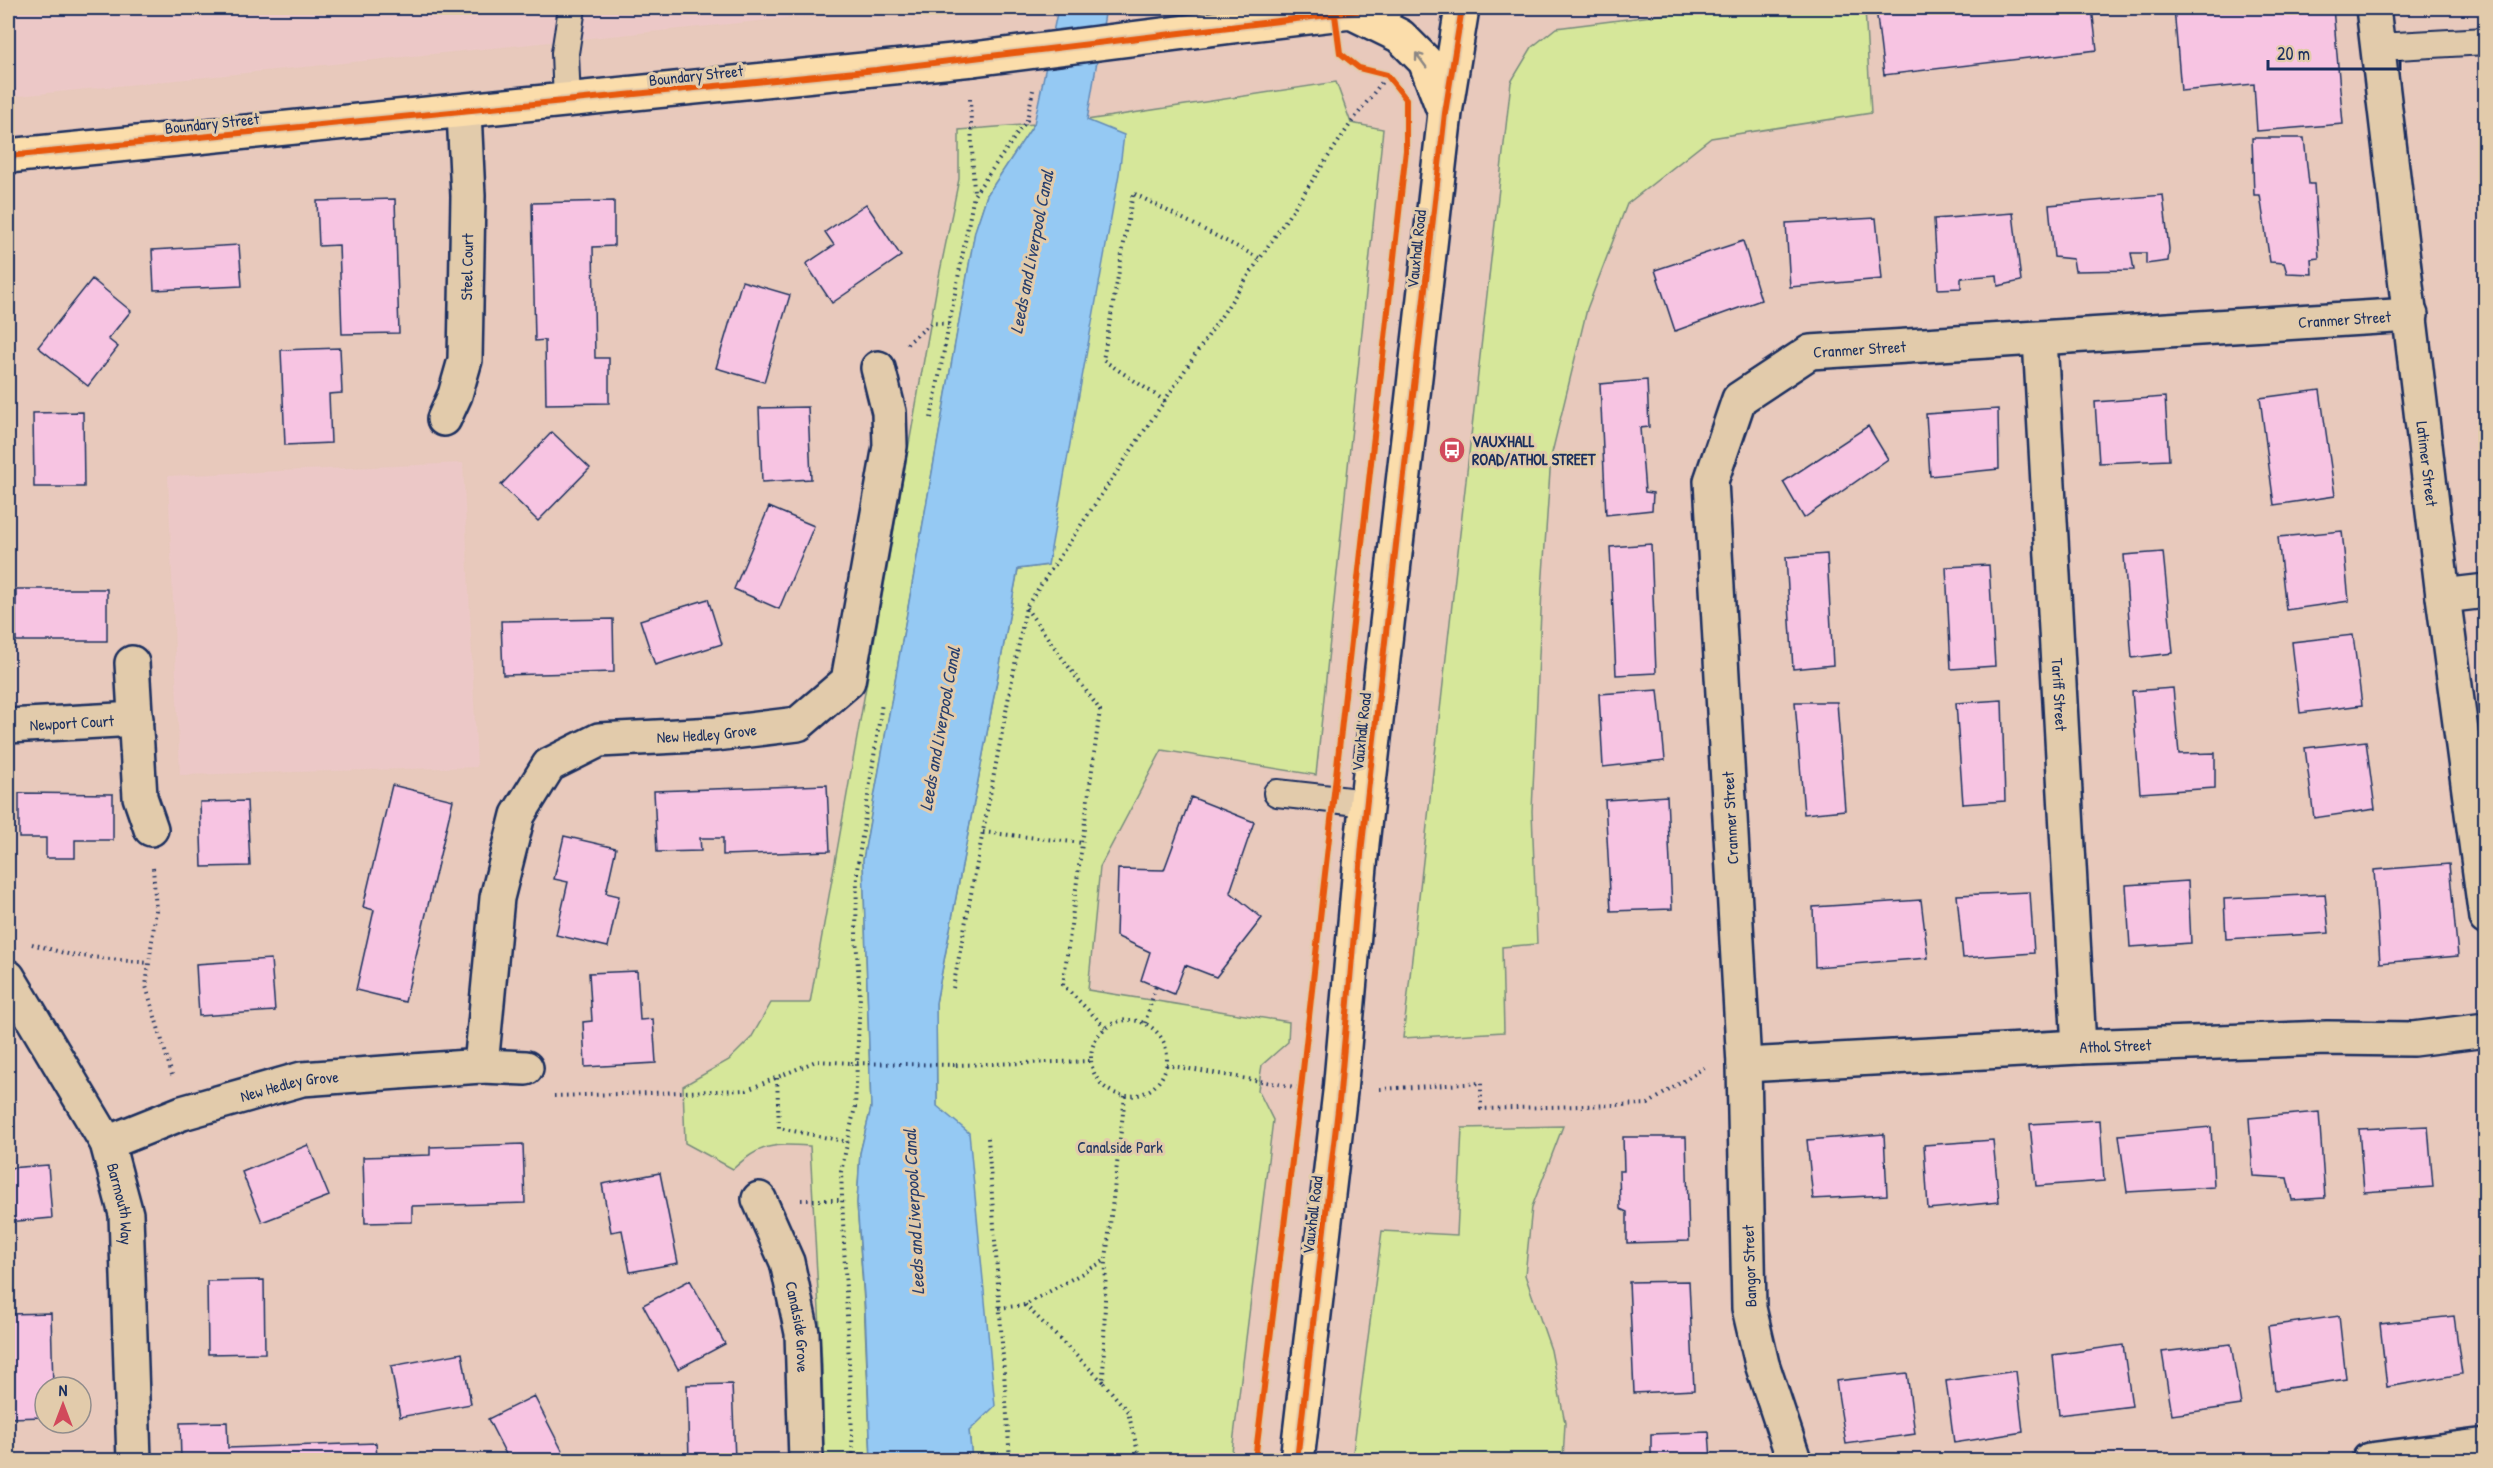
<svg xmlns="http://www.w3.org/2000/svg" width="2493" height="1468" viewBox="0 0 2493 1468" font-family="'Patrick Hand',sans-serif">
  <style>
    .built { fill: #ecc8c7 }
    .green { fill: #d6e79a; stroke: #788b7c; stroke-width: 1.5 }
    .water { fill: #95c9f3; stroke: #648bb7; stroke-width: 1.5 }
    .building { fill: #f7c4e2; stroke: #1b2f5e; stroke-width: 1.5 }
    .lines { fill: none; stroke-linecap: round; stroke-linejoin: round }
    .service-casing { stroke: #1b2f5e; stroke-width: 30 }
    .minor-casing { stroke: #1b2f5e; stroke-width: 38 }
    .primary-casing { stroke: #1b2f5e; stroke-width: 38 }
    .path { stroke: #1b2f5e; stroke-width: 4; stroke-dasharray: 1.5 4.5; stroke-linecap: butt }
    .service { stroke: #e2cbab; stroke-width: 26 }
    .minor { stroke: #e2cbab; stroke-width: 33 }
    .primary { stroke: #fbddab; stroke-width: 33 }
    .primary-bridge-casing { stroke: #1b2f5e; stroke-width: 38; stroke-linecap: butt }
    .path-bridge { stroke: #1b2f5e; stroke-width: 4; stroke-dasharray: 1.5 4.5; stroke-linecap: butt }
    .primary-bridge { stroke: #fbddab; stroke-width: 33 }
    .cycleway-casing { stroke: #e2cbab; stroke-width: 10 }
    .cycleway { stroke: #e8590c; stroke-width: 6 }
    .oneway { stroke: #8b8684 }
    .labels { text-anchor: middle; stroke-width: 6; stroke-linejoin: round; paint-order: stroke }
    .street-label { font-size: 16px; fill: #1b2f5e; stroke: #e2cbab }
    .poi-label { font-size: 16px; font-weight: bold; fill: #1b2f5e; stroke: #e2cbab; text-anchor: start }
    .park-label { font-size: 16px; fill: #243861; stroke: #e2cbab }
    .water-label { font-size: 18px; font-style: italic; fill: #273e6d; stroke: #e2cbab }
  </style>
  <rect width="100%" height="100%" fill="#e8c9bc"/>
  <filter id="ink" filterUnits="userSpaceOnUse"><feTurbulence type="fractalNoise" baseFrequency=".0167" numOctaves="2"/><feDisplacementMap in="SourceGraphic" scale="12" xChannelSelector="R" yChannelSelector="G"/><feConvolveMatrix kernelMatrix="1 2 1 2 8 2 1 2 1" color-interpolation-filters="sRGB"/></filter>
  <g filter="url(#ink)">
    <path class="built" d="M 8,8 L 886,8 L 8,97 Z
      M 463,463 L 477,767 L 180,775 L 168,476 Z"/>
    <path class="green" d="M 1715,8 L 1865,8 L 1871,113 L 1711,138 L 1627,204 L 1587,309 L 1551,457 L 1542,589 L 1532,811 L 1537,944 L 1502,947 L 1504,1032 L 1403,1038 L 1511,82 L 1532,47 L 1556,28 Z
      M 1336,82 L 1351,123 L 1383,129 L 1316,775 L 1162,750 L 1100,867 L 1088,990 L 1289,1022 L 1288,1042 L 1262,1065 L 1258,1090 L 1273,1120 L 1231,1460 L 972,1460 L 937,1107 L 936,1003 L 1018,569 L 1048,565 L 1087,120 Z
      M 1034,124 L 987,195 L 975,232 L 863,860 L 871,1108 L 860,1153 L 857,1203 L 864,1302 L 871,1460 L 824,1460 L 822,1365 L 810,1146 C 774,1144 761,1143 733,1169 L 685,1143 L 683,1086 L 729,1060 L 751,1038 L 771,1003 L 810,1003 L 937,286 L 959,179 L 959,130 Z
      M 1563,1126 L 1532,1207 L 1525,1275 L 1551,1350 L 1565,1423 L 1563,1460 L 1352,1460 L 1382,1231 L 1457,1235 L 1462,1128 Z"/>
    <path class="water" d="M 1058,8 L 1106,8 L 1087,120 L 1124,135 L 1119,174 L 1048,565 L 1018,569 L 936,1003 L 937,1106 L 969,1133 L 995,1406 L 969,1431 L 972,1460 L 871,1460 L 865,1309 L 857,1203 L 860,1153 L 871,1108 L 863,860 L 975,231 L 987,195 L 1034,124 Z"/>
    <path class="building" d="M 1876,8 L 2092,8 L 2097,50 L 1884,75 Z
      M 2174,8 L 2333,8 L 2343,124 L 2257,131 L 2254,84 L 2181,91 Z
      M 2252,138 L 2304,138 L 2309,184 L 2314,184 L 2319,258 L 2311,259 L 2312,274 L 2287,273 L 2284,263 L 2270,262 L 2260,195 L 2254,195 Z
      M 2163,195 L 2169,249 L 2168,261 L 2146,264 L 2146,253 L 2131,253 L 2134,270 L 2075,271 L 2073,259 L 2054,257 L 2049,205 Z
      M 395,199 L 399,333 L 342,334 L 339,245 L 319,246 L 317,201 Z
      M 614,201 L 614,246 L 593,247 L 595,358 L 609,358 L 609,403 L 546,404 L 545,340 L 535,341 L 532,203 Z
      M 866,204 L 901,256 L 832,303 L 806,264 L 834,245 L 825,232 Z
      M 2013,213 L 2021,281 L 1998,286 L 1997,275 L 1961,278 L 1961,288 L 1938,289 L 1934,219 Z
      M 1876,218 L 1882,279 L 1790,287 L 1786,223 Z
      M 1743,241 L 1761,300 L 1675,331 L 1655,270 Z
      M 239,245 L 242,286 L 154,290 L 152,250 Z
      M 92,279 L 131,311 L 108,339 L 118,347 L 88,386 L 38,347 Z
      M 742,281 L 790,295 L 764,382 L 716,368 Z
      M 340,348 L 342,393 L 329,394 L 331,443 L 285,445 L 281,350 Z
      M 1647,380 L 1649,427 L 1640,428 L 1645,492 L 1653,493 L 1652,510 L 1606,515 L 1600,384 Z
      M 2320,390 L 2335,496 L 2274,505 L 2260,398 Z
      M 2165,397 L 2169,460 L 2099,463 L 2095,402 Z
      M 808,407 L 811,479 L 762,482 L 759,408 Z
      M 1998,409 L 1999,469 L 1930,476 L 1926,414 Z
      M 83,412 L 84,487 L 34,487 L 33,413 Z
      M 1868,426 L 1888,459 L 1804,518 L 1783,482 Z
      M 552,432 L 590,468 L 538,521 L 501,485 Z
      M 769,507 L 814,526 L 779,609 L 734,589 Z
      M 2342,531 L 2349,601 L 2286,610 L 2278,537 Z
      M 1651,544 L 1656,673 L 1616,675 L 1610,547 Z
      M 2163,552 L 2173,653 L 2132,658 L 2124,555 Z
      M 1827,554 L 1833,665 L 1793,669 L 1786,557 Z
      M 1989,565 L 1995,666 L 1951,669 L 1946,567 Z
      M 16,589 L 107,589 L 107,641 L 16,641 Z
      M 708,599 L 722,644 L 655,665 L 640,620 Z
      M 613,619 L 614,672 L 503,675 L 501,621 Z
      M 2353,635 L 2362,705 L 2300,713 L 2292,642 Z
      M 2173,688 L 2179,754 L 2215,753 L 2215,788 L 2140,793 L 2132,691 Z
      M 1658,690 L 1665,760 L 1603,767 L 1599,694 Z
      M 2002,700 L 2005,801 L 1963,804 L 1956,703 Z
      M 1795,702 L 1837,702 L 1845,810 L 1804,814 Z
      M 2366,741 L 2375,809 L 2314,818 L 2305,748 Z
      M 392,785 L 453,800 L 405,1002 L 356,990 L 374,910 L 363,907 Z
      M 827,785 L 830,851 L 723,855 L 723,838 L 700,838 L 701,851 L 657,852 L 654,791 Z
      M 19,793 L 113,794 L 113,840 L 75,840 L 75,858 L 46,858 L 46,838 L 19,838 Z
      M 1667,796 L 1672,909 L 1611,911 L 1605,800 Z
      M 1191,797 L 1254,822 L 1230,892 L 1262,918 L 1216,977 L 1185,965 L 1174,994 L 1141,980 L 1150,952 L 1116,936 L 1118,869 L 1164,870 Z
      M 247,801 L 250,866 L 202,867 L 200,802 Z
      M 564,836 L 616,848 L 606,893 L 619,896 L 608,947 L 556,935 L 568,882 L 554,879 Z
      M 2449,864 L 2458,956 L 2380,963 L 2374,870 Z
      M 2188,881 L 2191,943 L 2130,947 L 2126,885 Z
      M 2030,892 L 2034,953 L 1963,958 L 1957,895 Z
      M 2325,894 L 2329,933 L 2226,939 L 2224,899 Z
      M 1921,900 L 1928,958 L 1815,967 L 1813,907 Z
      M 271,959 L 275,1011 L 199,1016 L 196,964 Z
      M 637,971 L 640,1020 L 653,1019 L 656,1063 L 585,1067 L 583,1022 L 592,1021 L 589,973 Z
      M 2319,1112 L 2325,1198 L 2292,1200 L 2287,1178 L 2253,1176 L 2249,1118 Z
      M 2100,1120 L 2104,1181 L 2036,1186 L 2030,1124 Z
      M 2428,1126 L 2433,1187 L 2364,1192 L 2359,1129 Z
      M 2211,1127 L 2214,1187 L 2127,1192 L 2119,1135 Z
      M 1884,1134 L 1887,1195 L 1813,1199 L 1807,1140 Z
      M 1623,1137 L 1686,1137 L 1689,1241 L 1627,1243 L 1627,1212 L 1620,1209 L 1619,1171 L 1624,1171 Z
      M 1993,1140 L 1999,1202 L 1928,1209 L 1924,1145 Z
      M 523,1144 L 525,1203 L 412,1206 L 412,1222 L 365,1223 L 363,1157 L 430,1155 L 430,1147 Z
      M 308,1145 L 329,1196 L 262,1222 L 242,1172 Z
      M 48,1165 L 52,1218 L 8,1222 L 8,1168 Z
      M 660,1173 L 678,1263 L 630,1272 L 622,1230 L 611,1232 L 602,1184 Z
      M 264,1280 L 265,1353 L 208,1354 L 207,1281 Z
      M 690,1280 L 725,1344 L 678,1369 L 643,1305 Z
      M 1689,1281 L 1694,1390 L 1634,1393 L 1629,1282 Z
      M 51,1313 L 53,1387 L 45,1387 L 45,1417 L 8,1418 L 8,1314 Z
      M 2339,1316 L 2346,1379 L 2275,1390 L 2268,1326 Z
      M 2454,1316 L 2462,1374 L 2387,1387 L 2380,1324 Z
      M 2231,1344 L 2241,1405 L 2172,1415 L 2162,1352 Z
      M 2123,1345 L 2132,1406 L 2059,1415 L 2053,1355 Z
      M 462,1353 L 471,1404 L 400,1417 L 391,1366 Z
      M 2016,1371 L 2023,1432 L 1954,1443 L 1946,1381 Z
      M 1907,1373 L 1915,1434 L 1846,1444 L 1836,1381 Z
      M 732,1384 L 735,1460 L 689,1460 L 687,1385 Z
      M 534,1396 L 567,1460 L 509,1460 L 488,1419 Z
      M 227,1422 L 228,1448 L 376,1443 L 377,1460 L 181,1460 L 180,1423 Z
      M 1709,1432 L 1711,1460 L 1651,1460 L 1651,1434 Z
      M 55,1456 L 56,1460 L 8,1460 L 8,1458 Z"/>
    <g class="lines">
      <defs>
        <path id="service" d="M 2378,47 L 2486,41
          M 567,102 L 565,53 L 572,8
          M 1277,793 L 1367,803"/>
        <g id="minor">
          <path id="s1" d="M 2373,8 L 2443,596 L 2486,918"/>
          <path id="s2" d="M 2040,339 L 2079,1047"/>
          <path id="s3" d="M 444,419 L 455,395 L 465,360 L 468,196 L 464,112"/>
          <path d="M 2443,596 L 2486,591"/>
          <path d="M 132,663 L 140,797 L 151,829"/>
          <path id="s4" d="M 8,726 L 136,719"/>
          <path id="s5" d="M 8,977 L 107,1143 L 126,1214 L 134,1460"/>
          <path id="s6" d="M 1744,1065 L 2079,1047 L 2327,1038 L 2413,1039 L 2486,1030"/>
          <path id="s7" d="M 481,1066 L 497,898 L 518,815 L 549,765 L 599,740 L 716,734 L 798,724 L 848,681 L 890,446 L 889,412 L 878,368"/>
          <path id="s8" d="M 107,1143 L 182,1113 L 302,1079 L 481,1066 L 526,1068"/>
          <path id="s9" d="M 759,1199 L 787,1262 L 802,1333 L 806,1460"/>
          <path id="s10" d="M 1794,1460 L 1762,1364 L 1749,1308 L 1744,1065 L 1711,481 L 1739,399 L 1810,352 L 2411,315"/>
          <path d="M 2369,1460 L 2486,1445"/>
        </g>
        <path id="primary" d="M 1351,12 L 1400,36 L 1425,61 L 1444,111
          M 1241,25 L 1385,8
          M 8,156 L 973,59
          M 1297,1460 L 1340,1092 L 1362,844 L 1445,113 L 1462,8"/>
      </defs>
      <use href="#service" class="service-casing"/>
      <use href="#minor" class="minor-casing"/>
      <use href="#primary" class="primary-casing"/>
      <path class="path" d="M 970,99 L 974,194
        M 907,344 L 931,323 L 949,324
        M 1165,401 L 1103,360 L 1133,193 L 1261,259
        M 931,418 L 974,195 L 1027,120 L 1033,90
        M 1026,608 L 1100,710 L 1063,985 L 1105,1027
        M 983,832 L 1082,843
        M 153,868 L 156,910 L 146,986 L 172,1075
        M 32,944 L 71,955 L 149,963
        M 953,988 L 1026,607 L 1351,123 L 1385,78
        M1091 1058a38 38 0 1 1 76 0a38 38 0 1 1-76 0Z
        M 1145,1023 L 1156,986
        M 956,1065 L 1091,1061
        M 1166,1065 L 1301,1088
        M 777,1078 L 779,1128 L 848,1142
        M 1380,1089 L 1481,1083 L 1481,1109 L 1648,1104 L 1705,1067
        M 554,1096 L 747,1090 L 816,1061 L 851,1063
        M 1125,1096 L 1106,1259 L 1103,1382 L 1128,1412 L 1140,1460
        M 988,1138 L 1010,1460
        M 801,1200 L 843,1200
        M 1025,1305 L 1103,1382
        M 999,1308 L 1025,1305 L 1106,1260
        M 853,1460 L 841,1172 L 855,1107 L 860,997 L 856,938 L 857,870 L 882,703"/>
      <use href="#service" class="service"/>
      <use href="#minor" class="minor"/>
      <use href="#primary" class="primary"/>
      <defs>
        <path id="primary-bridge" d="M 973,59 L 1241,25"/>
      </defs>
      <use href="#primary-bridge" class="primary-bridge-casing"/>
      <path class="path-bridge" d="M 851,1063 L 956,1065"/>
      <use href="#primary-bridge" class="primary-bridge"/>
      <defs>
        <path id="cycleway" d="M 8,156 L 876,70 L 1385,8
          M 1255,1460 L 1301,1088 L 1406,150 L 1406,99 L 1387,75 L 1359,68 L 1340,53 L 1335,15
          M 1297,1460 L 1340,1092 L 1362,844 L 1445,113 L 1462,8"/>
      </defs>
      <use href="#cycleway" class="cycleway-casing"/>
      <use href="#cycleway" class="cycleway"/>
    </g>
    <defs><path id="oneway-shaft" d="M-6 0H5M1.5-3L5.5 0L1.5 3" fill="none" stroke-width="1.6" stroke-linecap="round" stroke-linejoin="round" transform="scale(1.5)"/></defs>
    <use class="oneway" href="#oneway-shaft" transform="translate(1421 60) rotate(-126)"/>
  </g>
  <defs>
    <symbol id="bus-disc" viewBox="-11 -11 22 22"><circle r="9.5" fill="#d1495b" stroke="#e2cbab"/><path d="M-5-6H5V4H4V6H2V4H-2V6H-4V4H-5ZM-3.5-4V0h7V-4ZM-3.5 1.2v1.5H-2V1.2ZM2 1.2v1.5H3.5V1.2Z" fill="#fff"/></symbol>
  </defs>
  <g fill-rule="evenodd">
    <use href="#bus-disc" x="1437" y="435" width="30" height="30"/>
  </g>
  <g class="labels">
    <g class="street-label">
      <text transform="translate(696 75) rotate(-6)" y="6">Boundary Street</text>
      <text transform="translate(212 123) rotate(-6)" y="6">Boundary Street</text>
      <text transform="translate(1416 249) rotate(-84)" y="6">Vauxhall Road</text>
      <text dy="6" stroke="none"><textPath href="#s3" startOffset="156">Steel Court</textPath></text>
      <text dy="6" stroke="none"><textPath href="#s10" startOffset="1694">Cranmer Street</textPath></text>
      <text dy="6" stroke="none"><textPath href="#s10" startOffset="1208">Cranmer Street</textPath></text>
      <text dy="6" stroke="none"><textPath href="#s1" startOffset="459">Latimer Street</textPath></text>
      <text dy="6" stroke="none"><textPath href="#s2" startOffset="356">Tariff Street</textPath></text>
      <text dy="6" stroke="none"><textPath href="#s4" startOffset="64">Newport Court</textPath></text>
      <text dy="6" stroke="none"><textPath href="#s7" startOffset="477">New Hedley Grove</textPath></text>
      <text transform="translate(1361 732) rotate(-84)" y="6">Vauxhall Road</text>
      <text transform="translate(1730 818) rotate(-93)" y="6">Cranmer Street</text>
      <text dy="6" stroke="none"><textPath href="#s6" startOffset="372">Athol Street</textPath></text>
      <text dy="6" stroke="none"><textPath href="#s8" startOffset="192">New Hedley Grove</textPath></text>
      <text dy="6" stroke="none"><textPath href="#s5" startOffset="256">Barmouth Way</textPath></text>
      <text transform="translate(1312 1215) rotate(-83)" y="6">Vauxhall Road</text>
      <text transform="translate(1749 1266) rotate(-92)" y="6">Bangor Street</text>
      <text dy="6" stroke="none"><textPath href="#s9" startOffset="135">Canalside Grove</textPath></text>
    </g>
    <g class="poi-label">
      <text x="1472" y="447">VAUXHALL<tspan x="1472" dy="18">ROAD/ATHOL STREET</tspan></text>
    </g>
    <g class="park-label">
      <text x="1120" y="1153">Canalside Park</text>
    </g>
    <g class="water-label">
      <text transform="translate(1032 252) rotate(-79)" y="6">Leeds and Liverpool Canal</text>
      <text transform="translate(940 729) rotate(-80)" y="6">Leeds and Liverpool Canal</text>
      <text transform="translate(914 1212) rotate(-93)" y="6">Leeds and Liverpool Canal</text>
    </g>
  </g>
  <rect width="2493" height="1468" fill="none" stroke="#e2cbab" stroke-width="30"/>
  <rect x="15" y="15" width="2463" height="1438" fill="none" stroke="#1b2f5e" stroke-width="2" filter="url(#ink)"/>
  <g transform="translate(63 1405)"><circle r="28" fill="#e2cbab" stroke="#928d8c" stroke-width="1.5"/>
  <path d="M0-4.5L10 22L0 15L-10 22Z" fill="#d1495b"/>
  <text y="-9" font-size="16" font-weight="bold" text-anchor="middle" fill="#1b2f5e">N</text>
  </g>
  <path d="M2268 60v9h132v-9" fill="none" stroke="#1b2f5e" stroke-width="3"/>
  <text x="2277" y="60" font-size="18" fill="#1b2f5e" stroke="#e2cbab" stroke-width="4.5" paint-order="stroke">20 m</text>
</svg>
